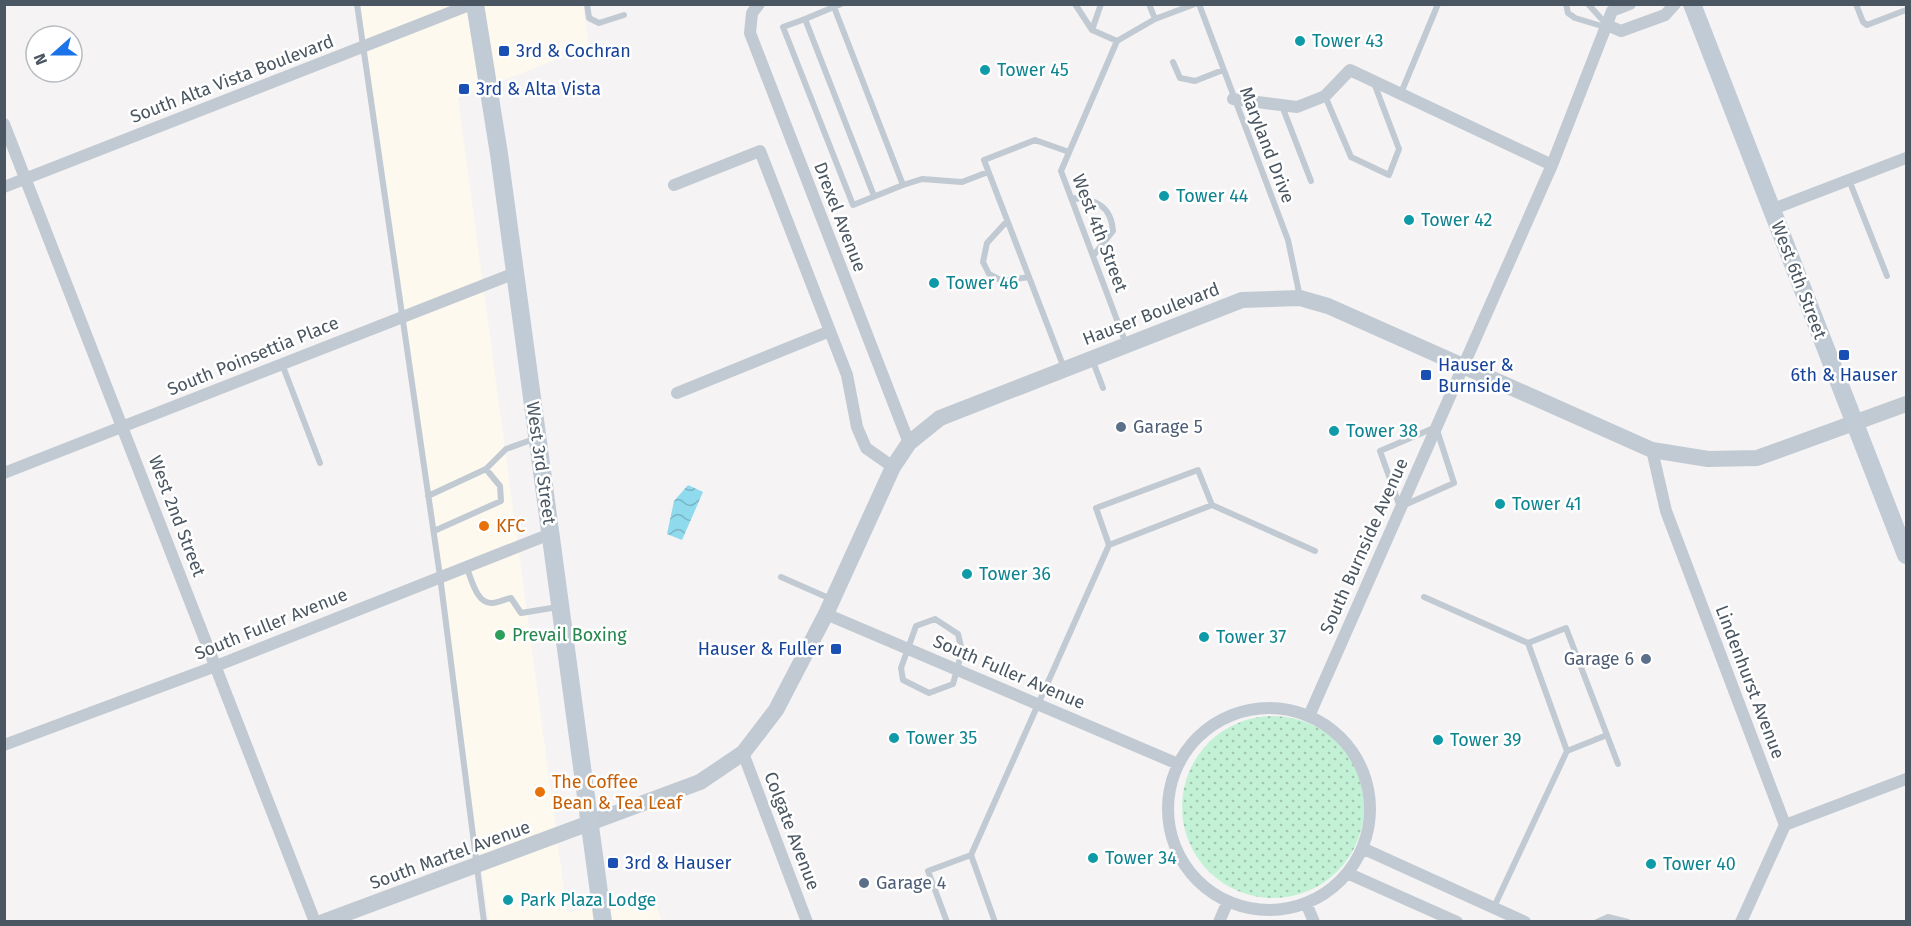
<svg xmlns="http://www.w3.org/2000/svg" width="1911" height="926" viewBox="0 0 1911 926" font-family="'Fira Sans',sans-serif">
  <style>
    .commercial { fill: #fdf9ef }
    .grass { fill: url(#grass-dots) }
    .water { fill: url(#water-waves) }
    .lines { fill: none; stroke-linecap: round; stroke-linejoin: round }
    .service { stroke: #c1cad2; stroke-width: 6 }
    .minor { stroke: #c1cad2; stroke-width: 12 }
    .tertiary { stroke: #c1cad2; stroke-width: 16 }
    .secondary { stroke: #c1cbd6; stroke-width: 18 }
    .culture-dot { fill: #0f9aa8; stroke: #fff; stroke-width: 2 }
    .transit-dot { fill: #1a4fb4; stroke: #fff; stroke-width: 2 }
    .service-dot { fill: #5c6f8a; stroke: #fff; stroke-width: 2 }
    .food-dot { fill: #e8710a; stroke: #fff; stroke-width: 2 }
    .leisure-dot { fill: #2e9e5b; stroke: #fff; stroke-width: 2 }
    .labels { text-anchor: middle; stroke-width: 5; stroke-linejoin: round; paint-order: stroke }
    .culture-label { font-size: 18px; fill: #0d838f; stroke: #fff; text-anchor: start }
    .transit-label { font-size: 18px; fill: #164399; stroke: #fff; text-anchor: start }
    .street-label { font-size: 18px; fill: #4a5661; stroke: #fff }
    .service-label { font-size: 18px; fill: #4e5e75; stroke: #fff; text-anchor: start }
    .food-label { font-size: 18px; fill: #c56008; stroke: #fff; text-anchor: start }
    .leisure-label { font-size: 18px; fill: #27864d; stroke: #fff; text-anchor: start }
  </style>
  <defs>
    <pattern id="grass-dots" width="8" height="8" patternUnits="userSpaceOnUse" patternTransform="scale(1.5)"><rect width="8" height="8" fill="#c3f1d5"/><path d="M2 2h.1M6 6h.1" fill="none" stroke="#a0c6b0" stroke-width="1.8" stroke-linecap="round"/></pattern>
    <pattern id="water-waves" width="16" height="10" patternUnits="userSpaceOnUse" patternTransform="scale(1.5)"><rect width="16" height="10" fill="#90daee"/><path d="M0 5q4-4 8 0t8 0" fill="none" stroke="#78b4c4"/></pattern>
  </defs>
  <rect width="100%" height="100%" fill="#f5f3f3"/>
  <path class="commercial" d="M 355,5 L 583,5 L 589,47 L 458,98 L 567,912 L 654,900 L 662,921 L 489,921 Z"/>
  <path class="grass" d="M1182 807a91 91 0 1 1 182 0a91 91 0 1 1-182 0Z"/>
  <path class="water" d="M 688,485 L 703,492 L 682,540 L 667,534 L 674,501 Z"/>
  <g class="lines">
    <path class="service" d="M 357,4 L 440,576 L 484,922
      M 587,4 L 589,18 L 599,23 L 624,15
      M 841,4 L 805,19 L 874,196
      M 1075,4 L 1092,30 L 1117,41
      M 1149,4 L 1155,19
      M 1199,4 L 1288,240 L 1300,297
      M 1566,4 L 1568,13 L 1575,18 L 1605,27
      M 1588,4 L 1607,25
      M 1856,4 L 1863,22 L 1867,25 L 1906,10
      M 805,19 L 783,27 L 853,205 L 903,185 L 834,7
      M 1092,30 L 1101,4
      M 1173,62 L 1180,78 L 1195,81 L 1223,70
      M 1401,93 L 1438,4
      M 1325,96 L 1351,157 L 1389,175 L 1399,149 L 1374,83
      M 1282,106 L 1311,181
      M 1849,180 L 1887,276
      M 903,185 L 922,179 L 962,182 L 988,172
      M 1071,198 C 1095,199 1111,205 1113,231 L 1093,256
      M 1007,221 L 987,243 L 983,262 L 989,274 L 1002,281 L 1029,277
      M 1126,344 L 1061,171 L 1117,41 L 1155,19 L 1195,4
      M 1092,359 L 1103,388
      M 282,364 L 320,463
      M 1064,368 L 984,160 L 1035,140 L 1069,152
      M 1436,427 L 1454,483 L 1400,507 L 1380,451 Z
      M 428,496 L 486,469 L 506,449 L 534,439
      M 434,531 L 501,501 L 500,486 L 486,469
      M 1109,545 L 1096,508 L 1198,470 L 1212,505
      M 466,566 C 471,577 476,603 491,603 C 497,603 505,599 511,598 L 521,613 L 558,607
      M 781,577 L 831,599
      M 1424,597 L 1528,643 L 1567,751 L 1494,907
      M 935,619 L 958,634 L 962,651 L 953,684 L 929,693 L 903,680 L 901,668 L 916,626 Z
      M 1528,643 L 1566,628 L 1607,735 L 1567,751
      M 1607,735 L 1618,764
      M 947,922 L 928,871 L 971,855
      M 995,922 L 971,855 L 1109,545 L 1212,505 L 1315,551
      M 1597,922 L 1608,917 L 1628,922"/>
    <path class="minor" d="M 759,4 L 752,13 L 750,33 L 909,443
      M 1607,25 L 1621,31 L 1665,15 L 1675,4
      M 1233,99 L 1297,107 L 1325,96 L 1350,70 L 1552,165
      M 4,124 L 315,922
      M 674,185 L 760,151 L 847,375 L 857,427 L 866,448 L 893,467
      M 4,187 L 472,4
      M 1773,209 L 1906,158
      M 677,393 L 830,331
      M 1652,450 L 1666,511 L 1785,825 L 1741,922
      M 4,473 L 515,273
      M 826,614 L 1178,764
      M1168 809a101 101 0 1 1 202 0a101 101 0 1 1-202 0Z
      M 1309,716 L 1552,165 L 1612,11 L 1630,4
      M 4,745 L 216,666 L 550,534
      M 743,753 L 807,922
      M 1785,825 L 1906,779
      M 1362,848 L 1525,922
      M 1347,873 L 1457,922
      M 1306,903 L 1314,922
      M 1219,922 L 1228,901"/>
    <path class="tertiary" d="M 323,922 L 700,782 L 743,753 L 776,710 L 826,614 L 893,467 L 909,443 L 940,418 L 1242,300 L 1300,298 L 1328,306 L 1652,450 L 1708,459 L 1757,458 L 1906,404"/>
    <path class="secondary" d="M 475,4 L 499,154 L 603,922
      M 1692,4 L 1906,555"/>
  </g>
  <g class="culture-dot">
    <circle cx="1300" cy="41" r="6"/>
    <circle cx="985" cy="70" r="6"/>
    <circle cx="1164" cy="196" r="6"/>
    <circle cx="1409" cy="220" r="6"/>
    <circle cx="934" cy="283" r="6"/>
    <circle cx="1334" cy="431" r="6"/>
    <circle cx="1500" cy="504" r="6"/>
    <circle cx="967" cy="574" r="6"/>
    <circle cx="1204" cy="637" r="6"/>
    <circle cx="894" cy="738" r="6"/>
    <circle cx="1438" cy="740" r="6"/>
    <circle cx="1093" cy="858" r="6"/>
    <circle cx="1651" cy="864" r="6"/>
    <circle cx="508" cy="900" r="6"/>
  </g>
  <g class="transit-dot">
    <rect x="498" y="45" width="12" height="12" rx="3"/>
    <rect x="458" y="83" width="12" height="12" rx="3"/>
    <rect x="1838" y="349" width="12" height="12" rx="3"/>
    <rect x="1420" y="369" width="12" height="12" rx="3"/>
    <rect x="830" y="643" width="12" height="12" rx="3"/>
    <rect x="607" y="857" width="12" height="12" rx="3"/>
  </g>
  <g class="service-dot">
    <circle cx="1121" cy="427" r="6"/>
    <circle cx="1646" cy="659" r="6"/>
    <circle cx="864" cy="883" r="6"/>
  </g>
  <g class="food-dot">
    <circle cx="484" cy="526" r="6"/>
    <circle cx="540" cy="792" r="6"/>
  </g>
  <circle class="leisure-dot" cx="500" cy="635" r="6"/>
  <g class="labels">
    <g class="culture-label">
      <text x="1312" y="47">Tower 43</text>
      <text x="997" y="76">Tower 45</text>
      <text x="1176" y="202">Tower 44</text>
      <text x="1421" y="226">Tower 42</text>
      <text x="946" y="289">Tower 46</text>
      <text x="1346" y="437">Tower 38</text>
      <text x="1512" y="510">Tower 41</text>
      <text x="979" y="580">Tower 36</text>
      <text x="1216" y="643">Tower 37</text>
      <text x="906" y="744">Tower 35</text>
      <text x="1450" y="746">Tower 39</text>
      <text x="1105" y="864">Tower 34</text>
      <text x="1663" y="870">Tower 40</text>
      <text x="520" y="906">Park Plaza Lodge</text>
    </g>
    <g class="transit-label">
      <text x="516" y="57">3rd &amp; Cochran</text>
      <text x="476" y="95">3rd &amp; Alta Vista</text>
      <text x="1438" y="371">Hauser &amp;<tspan x="1438" dy="21">Burnside</tspan></text>
      <text x="1844" y="381" text-anchor="middle">6th &amp; Hauser</text>
      <text x="824" y="655" text-anchor="end">Hauser &amp; Fuller</text>
      <text x="625" y="869">3rd &amp; Hauser</text>
    </g>
    <g class="street-label">
      <text transform="translate(232 79) rotate(-21)" y="6">South Alta Vista Boulevard</text>
      <text transform="translate(1267 145) rotate(69)" y="6">Maryland Drive</text>
      <text transform="translate(840 217) rotate(69)" y="6">Drexel Avenue</text>
      <text transform="translate(1100 233) rotate(69)" y="6">West 4th Street</text>
      <text transform="translate(1799 280) rotate(69)" y="6">West 6th Street</text>
      <text transform="translate(1151 314) rotate(-21)" y="6">Hauser Boulevard</text>
      <text transform="translate(253 356) rotate(-22)" y="6">South Poinsettia Place</text>
      <text transform="translate(541 463) rotate(82)" y="6">West 3rd Street</text>
      <text transform="translate(177 516) rotate(69)" y="6">West 2nd Street</text>
      <text transform="translate(1364 546) rotate(-66)" y="6">South Burnside Avenue</text>
      <text transform="translate(271 624) rotate(-22)" y="6">South Fuller Avenue</text>
      <text transform="translate(1009 672) rotate(23)" y="6">South Fuller Avenue</text>
      <text transform="translate(1750 682) rotate(69)" y="6">Lindenhurst Avenue</text>
      <text transform="translate(792 831) rotate(69)" y="6">Colgate Avenue</text>
      <text transform="translate(450 855) rotate(-20)" y="6">South Martel Avenue</text>
    </g>
    <g class="service-label">
      <text x="1133" y="433">Garage 5</text>
      <text x="1634" y="665" text-anchor="end">Garage 6</text>
      <text x="876" y="889">Garage 4</text>
    </g>
    <g class="food-label">
      <text x="496" y="532">KFC</text>
      <text x="552" y="788">The Coffee<tspan x="552" dy="21">Bean &amp; Tea Leaf</tspan></text>
    </g>
    <g class="leisure-label">
      <text x="512" y="641">Prevail Boxing</text>
    </g>
  </g>
  <rect width="1911" height="926" fill="none" stroke="#4a5661" stroke-width="12"/>
  <g transform="translate(54 54) rotate(249)"><circle r="28" fill="#ffffff" stroke="#b7bbc0" stroke-width="1.5"/>
  <path d="M0-4.5L10 22L0 15L-10 22Z" fill="#1a73e8"/>
  <text y="-9" font-size="16" font-weight="bold" text-anchor="middle" fill="#4a5661">N</text>
  </g>
</svg>
